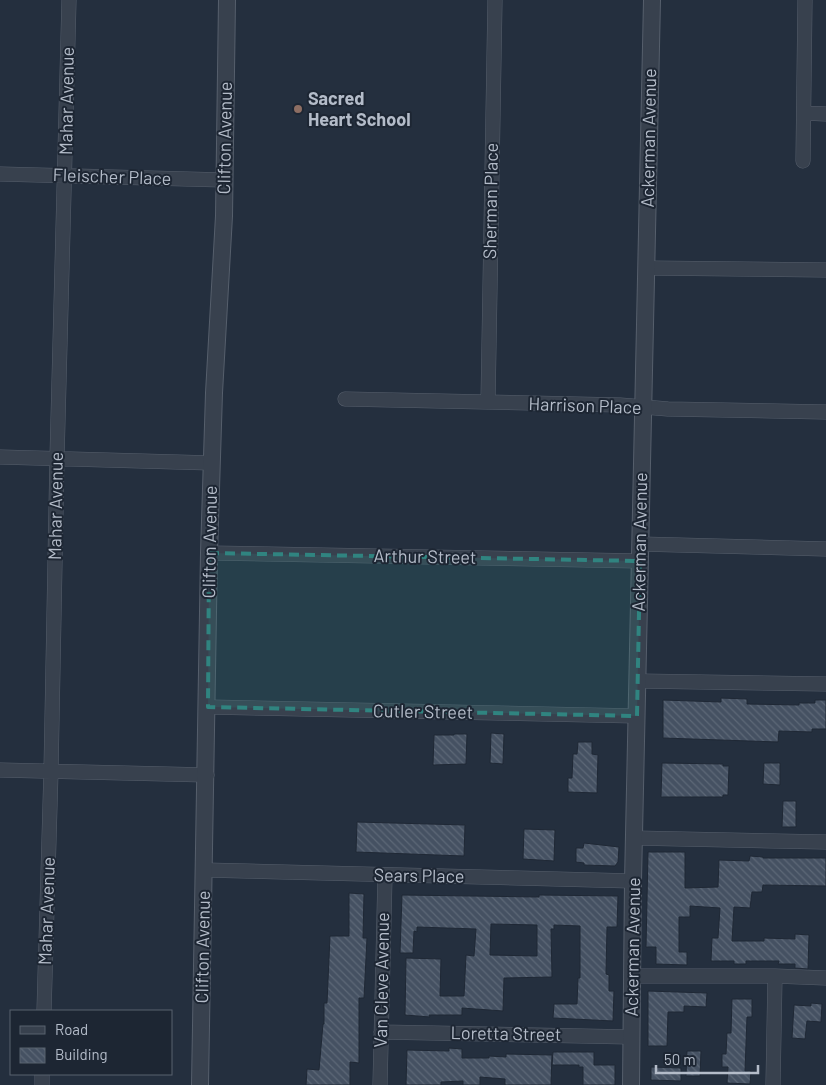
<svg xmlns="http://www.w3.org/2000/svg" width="826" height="1085" viewBox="0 0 826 1085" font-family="Barlow,sans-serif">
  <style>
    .building { fill: url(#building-back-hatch); stroke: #1f2835; fill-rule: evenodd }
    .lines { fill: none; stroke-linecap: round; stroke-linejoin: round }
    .minor-casing { stroke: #565f6c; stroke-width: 15 }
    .tertiary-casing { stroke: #565f6c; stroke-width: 18 }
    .minor { stroke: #38414e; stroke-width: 14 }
    .tertiary { stroke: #38414e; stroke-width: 16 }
    .marked { fill: #308480; fill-opacity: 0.2; stroke: #308480; stroke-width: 4; stroke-dasharray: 10 6; stroke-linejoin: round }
    .education-dot { fill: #8d6e63; stroke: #1d2633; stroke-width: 2 }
    .labels { text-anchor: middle; stroke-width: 4; stroke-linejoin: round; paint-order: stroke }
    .poi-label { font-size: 18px; font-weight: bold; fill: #b4bcc9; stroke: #1d2633; text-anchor: start }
    .street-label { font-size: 18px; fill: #b4bcc9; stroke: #1d2633 }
  </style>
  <defs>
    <pattern id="building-back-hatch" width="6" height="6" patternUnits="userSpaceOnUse" patternTransform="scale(1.25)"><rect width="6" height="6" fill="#455162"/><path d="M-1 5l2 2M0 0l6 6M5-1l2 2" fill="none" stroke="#5d6877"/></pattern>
  </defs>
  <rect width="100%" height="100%" fill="#242f3e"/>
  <path class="building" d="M 721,698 L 747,699 L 747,704 L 799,705 L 799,703 L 815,703 L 815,700 L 826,700 L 826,729 L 812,729 L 812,732 L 779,731 L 778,742 L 663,738 L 663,700 L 721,702 Z
    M 491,733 L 504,734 L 503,764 L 490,763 Z
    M 454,734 L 467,734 L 466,764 L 433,765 L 434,735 L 454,735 Z
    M 578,742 L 592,742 L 592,754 L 598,755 L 597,793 L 568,792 L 568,778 L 572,778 L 573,754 L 577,754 Z
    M 662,763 L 723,764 L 723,766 L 729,766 L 728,795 L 723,795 L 723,797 L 661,797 Z
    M 764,763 L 780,763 L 780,785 L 763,784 Z
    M 783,801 L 796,801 L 796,827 L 782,827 Z
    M 357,822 L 465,825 L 464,856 L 356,852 Z
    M 524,829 L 555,830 L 554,861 L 523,859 Z
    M 584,843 L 619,847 L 618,862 L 615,866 L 584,865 L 584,863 L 576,862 L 576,848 L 583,848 Z
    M 648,852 L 685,852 L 685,888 L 718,887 L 719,860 L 749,861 L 750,856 L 763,857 L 763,858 L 826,858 L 826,886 L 763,885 L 762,892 L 752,892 L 750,908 L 734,907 L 732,941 L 764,941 L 764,938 L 795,939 L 795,934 L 809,935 L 808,969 L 795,968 L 795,964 L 778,964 L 779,961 L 746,961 L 746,964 L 734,964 L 734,961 L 711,961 L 712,938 L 718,938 L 720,908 L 690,906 L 690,917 L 679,917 L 679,952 L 687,952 L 687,965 L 656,964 L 656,947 L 646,947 Z
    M 349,893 L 364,894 L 363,938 L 367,938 L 364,998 L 359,998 L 359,1063 L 350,1062 L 350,1085 L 306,1085 L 307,1069 L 319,1070 L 323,1024 L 324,1024 L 324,1003 L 327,1003 L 330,936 L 349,936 Z
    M 402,895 L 539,897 L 539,895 L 618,896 L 617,927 L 607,927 L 606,974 L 609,975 L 609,991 L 614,991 L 613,1021 L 553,1018 L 554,1004 L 577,1004 L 578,978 L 580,978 L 580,926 L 554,925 L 554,929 L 551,929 L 552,977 L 504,978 L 503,1011 L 462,1008 L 462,1015 L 429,1015 L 430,1017 L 405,1015 L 406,958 L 441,959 L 440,996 L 464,996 L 466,955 L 474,956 L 476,929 L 417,927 L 417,932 L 414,931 L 413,953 L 400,953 ZM 491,924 L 537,925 L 537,956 L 490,955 Z
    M 648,991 L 707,993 L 706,1007 L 684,1006 L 684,1012 L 668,1012 L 667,1046 L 648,1046 Z
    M 732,999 L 752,999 L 752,1017 L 747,1017 L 745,1071 L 751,1071 L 750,1084 L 727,1083 L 728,1067 L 722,1067 L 722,1054 L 726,1054 L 727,1033 L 731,1033 Z
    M 811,1003 L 822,1004 L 821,1022 L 807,1021 L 805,1039 L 792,1038 L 794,1005 L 811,1006 Z
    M 449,1048 L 462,1049 L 462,1058 L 489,1058 L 489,1056 L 506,1057 L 506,1054 L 552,1055 L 551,1085 L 505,1085 L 505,1079 L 480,1077 L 480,1085 L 463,1085 L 463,1081 L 441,1082 L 441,1085 L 406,1085 L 407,1050 L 449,1051 Z
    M 687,1051 L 701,1051 L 700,1076 L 686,1076 Z
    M 553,1052 L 594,1052 L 594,1065 L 615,1065 L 615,1085 L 583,1085 L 583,1067 L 579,1067 L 579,1065 L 552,1065 Z
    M 651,1067 L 681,1068 L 681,1081 L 651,1080 Z"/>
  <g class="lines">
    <defs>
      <path id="minor" d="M 804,113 L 826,114
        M 803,161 L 805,0
        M 0,174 L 224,180
        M 646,268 L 826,270
        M 345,399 L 620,405 L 668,409 L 826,412
        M 488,402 L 495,0
        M 0,457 L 212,463
        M 640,544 L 826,549
        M 209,553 L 640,561
        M 638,681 L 826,684
        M 208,707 L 637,716
        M 0,770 L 207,775
        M 634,838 L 826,842
        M 204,870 L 633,881
        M 632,976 L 775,976 L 826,978
        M 44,1011 L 51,771 L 57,458 L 69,0
        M 381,1032 L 631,1037
        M 42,1085 L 42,1074
        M 380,1085 L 385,876
        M 773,1085 L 775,976"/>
      <path id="tertiary" d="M 200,1085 L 209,553 L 214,393 L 224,216 L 227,0
        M 631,1085 L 633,881 L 652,0"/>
    </defs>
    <use href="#minor" class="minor-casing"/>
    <use href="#tertiary" class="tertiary-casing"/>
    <use href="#minor" class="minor"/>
    <use href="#tertiary" class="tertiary"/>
  </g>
  <path class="marked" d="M 209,553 L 640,561 L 637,716 L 208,707 Z"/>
  <circle class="education-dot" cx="298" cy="109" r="5"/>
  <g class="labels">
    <g class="poi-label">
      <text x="308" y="105">Sacred<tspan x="308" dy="21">Heart School</tspan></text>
    </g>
    <g class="street-label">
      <text transform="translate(67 101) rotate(-89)" y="6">Mahar Avenue</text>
      <text transform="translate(225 138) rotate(-89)" y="6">Clifton Avenue</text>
      <text transform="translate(649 138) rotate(-89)" y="6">Ackerman Avenue</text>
      <text transform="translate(112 177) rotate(2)" y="6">Fleischer Place</text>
      <text transform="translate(491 201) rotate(-89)" y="6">Sherman Place</text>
      <text transform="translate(585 406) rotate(2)" y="6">Harrison Place</text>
      <text transform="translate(56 506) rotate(-89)" y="6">Mahar Avenue</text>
      <text transform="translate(210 542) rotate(-89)" y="6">Clifton Avenue</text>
      <text transform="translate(640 542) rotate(-89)" y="6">Ackerman Avenue</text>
      <text transform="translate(425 557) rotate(1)" y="6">Arthur Street</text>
      <text transform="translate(423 712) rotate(1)" y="6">Cutler Street</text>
      <text transform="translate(419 876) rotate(1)" y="6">Sears Place</text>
      <text transform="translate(47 911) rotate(-88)" y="6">Mahar Avenue</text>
      <text transform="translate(203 947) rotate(-89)" y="6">Clifton Avenue</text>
      <text transform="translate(633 947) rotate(-89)" y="6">Ackerman Avenue</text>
      <text transform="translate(382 980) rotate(-89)" y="6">Van Cleve Avenue</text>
      <text transform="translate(506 1034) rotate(1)" y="6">Loretta Street</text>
    </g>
  </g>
  <rect x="10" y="1010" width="162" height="65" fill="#1d2633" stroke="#59626f"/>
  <rect x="20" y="1026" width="25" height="8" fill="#38414e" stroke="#59626f"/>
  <text x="55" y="1035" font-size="15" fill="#b4bcc9">Road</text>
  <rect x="20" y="1048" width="25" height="15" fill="url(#building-back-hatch)" stroke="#59626f"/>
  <text x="55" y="1060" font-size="15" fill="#b4bcc9">Building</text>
  <path d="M656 1065v8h102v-8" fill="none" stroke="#b4bcc9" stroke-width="2.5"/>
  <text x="664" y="1065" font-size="15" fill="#b4bcc9" stroke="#1d2633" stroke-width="4" paint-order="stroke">50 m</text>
</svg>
